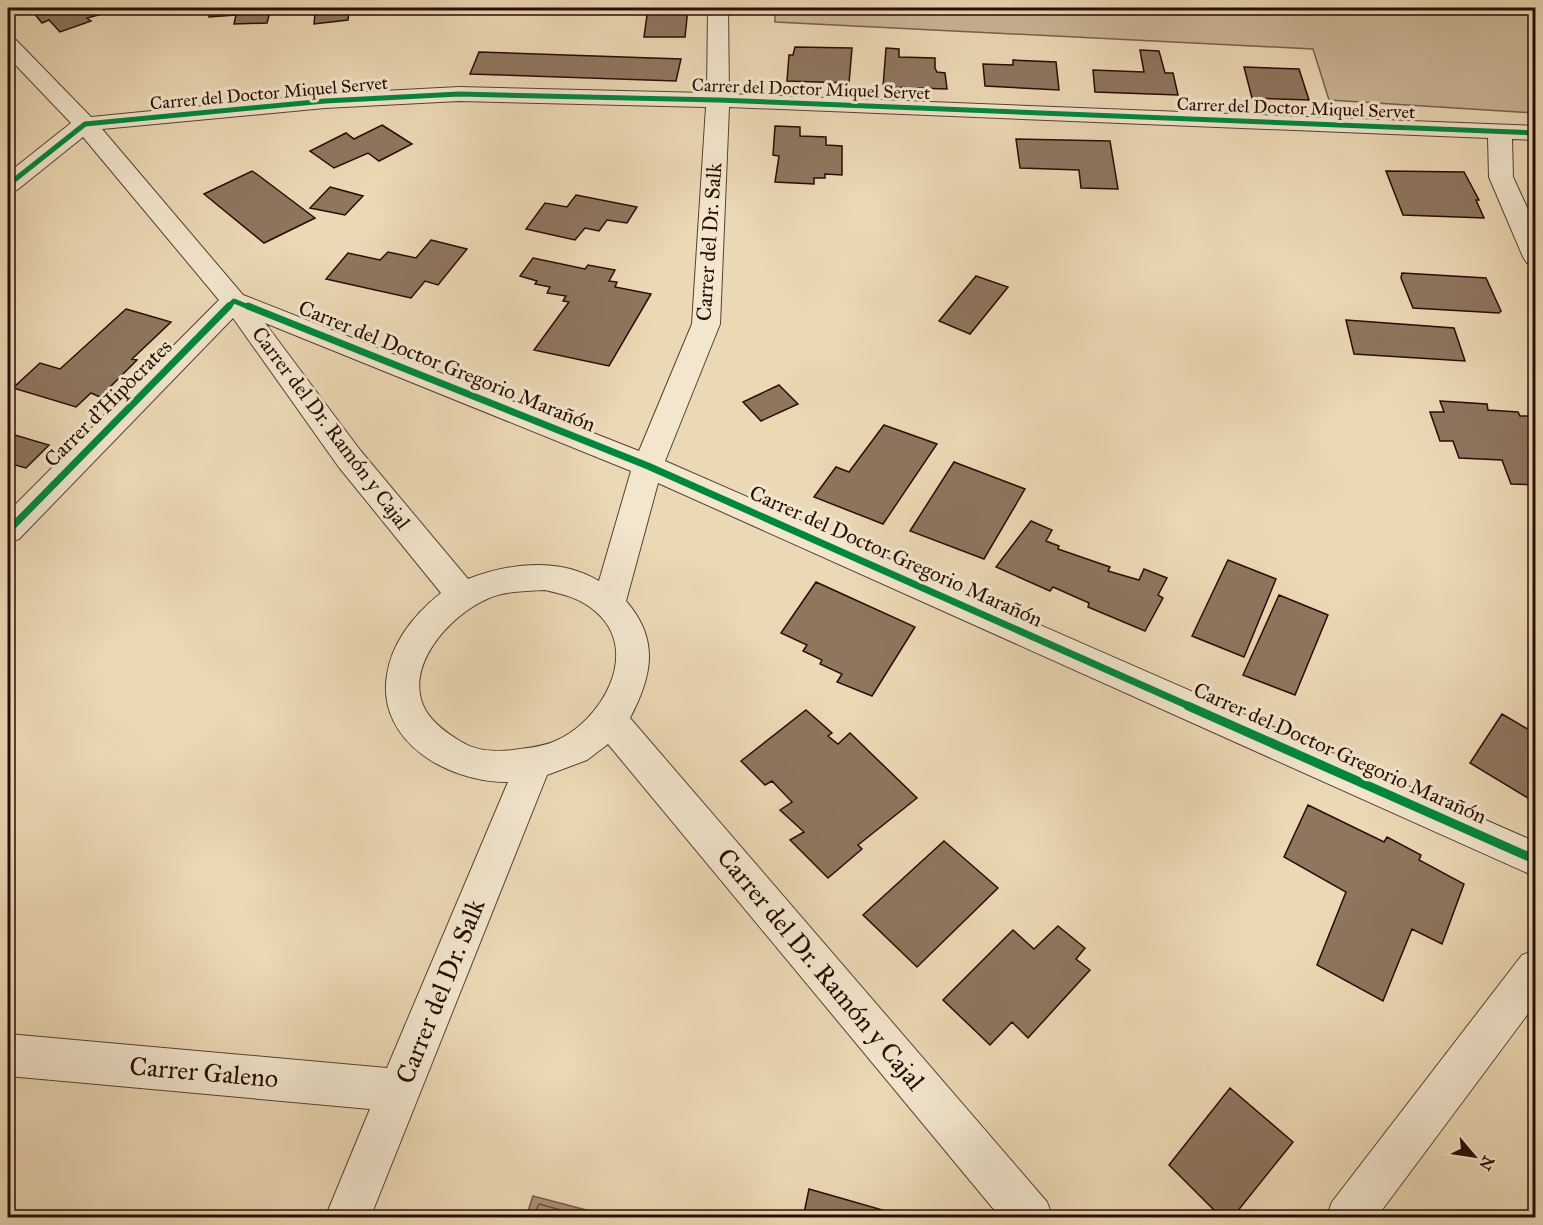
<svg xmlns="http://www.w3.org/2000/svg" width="1543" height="1225" viewBox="0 0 1543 1225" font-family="'IM FELL Great Primer',serif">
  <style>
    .green { fill: #cab596; stroke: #7a604c; stroke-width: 1.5 }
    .water { fill: #a99378; stroke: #765d49; stroke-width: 1.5 }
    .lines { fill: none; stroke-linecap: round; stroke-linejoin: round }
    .shore { stroke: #69503e; stroke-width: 1.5 }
    .building { fill: #8e765f; stroke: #290c03; stroke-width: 1.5 }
    .street-casing { stroke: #5a3f2f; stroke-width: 2 }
    .street { fill: #f2e6ce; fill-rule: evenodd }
    .cycleway-far2-casing { stroke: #f2e6ce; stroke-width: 8 }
    .cycleway-far1-casing { stroke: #f2e6ce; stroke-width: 10 }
    .cycleway-casing { stroke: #f2e6ce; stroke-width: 13 }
    .cycleway-far2 { stroke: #00873e; stroke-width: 5 }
    .cycleway-far1 { stroke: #00873e; stroke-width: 7 }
    .cycleway { stroke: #00873e; stroke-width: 9 }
    .labels { text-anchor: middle; stroke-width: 6; stroke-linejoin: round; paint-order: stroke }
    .far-street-label { font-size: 18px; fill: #290c03; stroke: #f2e6ce }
    .street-label { font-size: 21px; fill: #290c03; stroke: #f2e6ce }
    .near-street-label { font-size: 26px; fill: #290c03; stroke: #f2e6ce }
  </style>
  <rect width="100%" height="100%" fill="#ebd8b4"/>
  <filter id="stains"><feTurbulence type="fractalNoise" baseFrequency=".00333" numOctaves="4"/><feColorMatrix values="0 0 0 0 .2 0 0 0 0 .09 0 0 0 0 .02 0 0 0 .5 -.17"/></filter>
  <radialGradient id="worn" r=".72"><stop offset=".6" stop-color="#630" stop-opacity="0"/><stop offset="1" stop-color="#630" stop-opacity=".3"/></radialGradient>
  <path class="green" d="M 775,8 L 1535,8 L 1535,113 L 1329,100 L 1313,49 L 775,22 Z"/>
  <path class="water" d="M 533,1196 L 613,1217 L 526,1217 Z"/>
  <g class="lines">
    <path class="shore" d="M 532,1218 L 539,1204 L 590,1218"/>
  </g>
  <path class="building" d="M 48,8 L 125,8 L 87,18 L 91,21 L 60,32 L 49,20 L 42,23 L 33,12 Z
    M 211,8 L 271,8 L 267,23 L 234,24 L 236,15 L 209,17 Z
    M 648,8 L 688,8 L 685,37 L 644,37 Z
    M 349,11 L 348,20 L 314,24 L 315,14 Z
    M 795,47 L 852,48 L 849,83 L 787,81 L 789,55 L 793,55 Z
    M 886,48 L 899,49 L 899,57 L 935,58 L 935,68 L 937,72 L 945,73 L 947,89 L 883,87 Z
    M 1140,50 L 1159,51 L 1165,73 L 1173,73 L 1178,95 L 1095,92 L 1093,70 L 1144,72 Z
    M 479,52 L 681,59 L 676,81 L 470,74 Z
    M 1013,60 L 1056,62 L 1059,90 L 985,86 L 983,64 L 1013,65 Z
    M 1244,67 L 1299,69 L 1309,100 L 1252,98 Z
    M 382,125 L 412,144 L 379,161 L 368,153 L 334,168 L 310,151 L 346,133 L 354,139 Z
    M 775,126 L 800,127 L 800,136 L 826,137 L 826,145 L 842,146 L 842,175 L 825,174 L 825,178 L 814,178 L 814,184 L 775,182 L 779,156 L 773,155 Z
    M 1016,139 L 1110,141 L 1118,189 L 1081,188 L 1079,170 L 1020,168 Z
    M 252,171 L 258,175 L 315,218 L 264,243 L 204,194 Z
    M 1386,171 L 1464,172 L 1479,200 L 1476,200 L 1484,218 L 1403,215 Z
    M 330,187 L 363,196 L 345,215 L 310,208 Z
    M 576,195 L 637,207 L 627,223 L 607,220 L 599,231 L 585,228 L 575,240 L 526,229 L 545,203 L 567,207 Z
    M 431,240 L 467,249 L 438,285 L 425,281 L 411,298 L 326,279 L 348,253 L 380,260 L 388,252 L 416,258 Z
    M 533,258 L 585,269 L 588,265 L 615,270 L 609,281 L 617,282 L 615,287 L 651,294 L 609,366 L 534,350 L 569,302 L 563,301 L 566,296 L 547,293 L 550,287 L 535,284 L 537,281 L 520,276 Z
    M 1402,273 L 1486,278 L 1501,311 L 1499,313 L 1413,308 L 1401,278 Z
    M 976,276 L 1008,287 L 970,334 L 939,321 Z
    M 126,309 L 171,322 L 132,359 L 137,360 L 100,397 L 91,393 L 76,407 L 13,388 L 40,363 L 60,369 Z
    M 1346,320 L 1454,328 L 1465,361 L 1354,354 Z
    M 779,385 L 798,404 L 761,421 L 743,402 Z
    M 1440,401 L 1487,404 L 1488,410 L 1518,412 L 1520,416 L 1536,416 L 1536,485 L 1511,484 L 1502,460 L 1459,458 L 1453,441 L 1440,441 L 1430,412 L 1444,412 Z
    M 884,425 L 937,444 L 883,524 L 814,497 L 836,467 L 849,472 Z
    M 8,433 L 49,445 L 26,468 L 8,463 Z
    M 954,462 L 1025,489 L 984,559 L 910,531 Z
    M 1031,521 L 1052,530 L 1046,541 L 1059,546 L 1058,549 L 1110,567 L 1108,571 L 1139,580 L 1144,569 L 1167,578 L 1158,595 L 1163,598 L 1145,631 L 1088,607 L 1089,603 L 1053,587 L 1050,591 L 996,567 Z
    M 1228,560 L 1276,579 L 1244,657 L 1192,636 Z
    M 816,582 L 915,627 L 872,696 L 837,682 L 842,674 L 820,664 L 822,660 L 803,651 L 807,645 L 781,633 Z
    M 1279,595 L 1328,615 L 1295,695 L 1243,675 Z
    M 806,710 L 832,733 L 828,736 L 838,744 L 850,733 L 917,798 L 858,845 L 862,849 L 828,878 L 790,840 L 804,832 L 780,810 L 792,802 L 772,781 L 765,785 L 741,761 Z
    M 1502,714 L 1536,734 L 1536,803 L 1470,763 Z
    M 1308,805 L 1384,842 L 1387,837 L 1421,855 L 1419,860 L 1464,884 L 1442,944 L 1412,929 L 1383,1001 L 1317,965 L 1346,892 L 1284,857 Z
    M 944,841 L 998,888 L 917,967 L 863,915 Z
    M 1058,926 L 1085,948 L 1076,959 L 1090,970 L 1028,1038 L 1012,1022 L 990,1045 L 943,1000 L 1013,930 L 1034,949 Z
    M 1230,1088 L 1293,1142 L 1232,1218 L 1222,1218 L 1169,1165 Z
    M 809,1189 L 900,1215 L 900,1218 L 803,1218 Z"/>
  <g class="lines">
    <defs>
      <path id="street" d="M 708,8 L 728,8 L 729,94 L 1536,126 L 1536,140 L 1512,139 L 1513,177 L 1536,227 L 1536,265 L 1527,263 L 1523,257 L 1489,177 L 1488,138 L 729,107 L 720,324 L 665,461 L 1536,842 L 1536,877 L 658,483 L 626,601 C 660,640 652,676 630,718 L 1047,1202 L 1053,1218 L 1001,1218 L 608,744 L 587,760 L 547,775 L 370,1218 L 325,1218 L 370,1109 L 8,1076 L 8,1034 L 387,1068 L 508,782 C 450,783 376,742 387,675 C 392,641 416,613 441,593 L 338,466 L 233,318 L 19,539 L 8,543 L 8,512 L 219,300 L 83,137 L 17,190 L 8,192 L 8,173 L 71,123 L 8,57 L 8,39 L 16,40 L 91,117 L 325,94 L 459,87 L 707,93 ZM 459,101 L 706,107 L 692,324 L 639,451 L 243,295 L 102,129 L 325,108 ZM 265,323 L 631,471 L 599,581 C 559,557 510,563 468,579 L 360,450 ZM 545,590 C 563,594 580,598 595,611 C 643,651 601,723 553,742 C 541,747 526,748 513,750 C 496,752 475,751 460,741 C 447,733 434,724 426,711 C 401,668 450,615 487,599 C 504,591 526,591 545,590 Z
        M 1536,950 L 1536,1003 L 1376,1218 L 1326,1218 L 1332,1202 L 1522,955 Z"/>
    </defs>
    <use href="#street" class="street-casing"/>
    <use href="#street" class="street"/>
    <defs>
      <path id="cycleway-far2" d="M 8,185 L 85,124 L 325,101 L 459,94 L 718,100 L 1536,133
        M 227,308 L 234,301 L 251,308"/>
      <path id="cycleway-far1" d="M 248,306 L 648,466 L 1191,707
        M 8,531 L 229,306"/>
      <path id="cycleway" d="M 1188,706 L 1536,860"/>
    </defs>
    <use href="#cycleway-far2" class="cycleway-far2-casing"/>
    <use href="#cycleway-far1" class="cycleway-far1-casing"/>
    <use href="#cycleway" class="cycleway-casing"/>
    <use href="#cycleway-far2" class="cycleway-far2"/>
    <use href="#cycleway-far1" class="cycleway-far1"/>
    <use href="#cycleway" class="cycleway"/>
  </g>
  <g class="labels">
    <g class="far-street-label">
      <text transform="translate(811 89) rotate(2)" y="6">Carrer del Doctor Miquel Servet</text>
      <text transform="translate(269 93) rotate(-5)" y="6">Carrer del Doctor Miquel Servet</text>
      <text transform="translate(1296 108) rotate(2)" y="6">Carrer del Doctor Miquel Servet</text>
    </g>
    <g class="street-label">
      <text transform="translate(709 242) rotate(-86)" y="7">Carrer del Dr. Salk</text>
      <text transform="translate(447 366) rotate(22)" y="7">Carrer del Doctor Gregorio Marañón</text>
      <text transform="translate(108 403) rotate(-45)" y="7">Carrer d'Hipòcrates</text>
      <text transform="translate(331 428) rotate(53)" y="7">Carrer del Dr. Ramón y Cajal</text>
      <text transform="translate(896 556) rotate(24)" y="7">Carrer del Doctor Gregorio Marañón</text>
      <text transform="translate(1340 753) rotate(24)" y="7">Carrer del Doctor Gregorio Marañón</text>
    </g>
    <g class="near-street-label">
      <text transform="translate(821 969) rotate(50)" y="9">Carrer del Dr. Ramón y Cajal</text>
      <text transform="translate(440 991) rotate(-68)" y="9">Carrer del Dr. Salk</text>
      <text transform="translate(204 1072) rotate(5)" y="9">Carrer Galeno</text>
    </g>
  </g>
  <rect width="1543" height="1225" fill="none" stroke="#ebd8b4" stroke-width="30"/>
  <rect x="9" y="9" width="1525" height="1207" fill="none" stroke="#290c03" stroke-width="3"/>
  <rect x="15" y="15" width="1513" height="1195" fill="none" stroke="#290c03" stroke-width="1.5"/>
  <g transform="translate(1474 1156) rotate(119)" stroke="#f2e6ce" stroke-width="4.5" paint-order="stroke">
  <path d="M0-4.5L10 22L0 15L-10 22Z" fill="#290c03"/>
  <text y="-9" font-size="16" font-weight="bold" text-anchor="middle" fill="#290c03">N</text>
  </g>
  <rect width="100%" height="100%" filter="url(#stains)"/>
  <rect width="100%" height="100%" fill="url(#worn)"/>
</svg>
